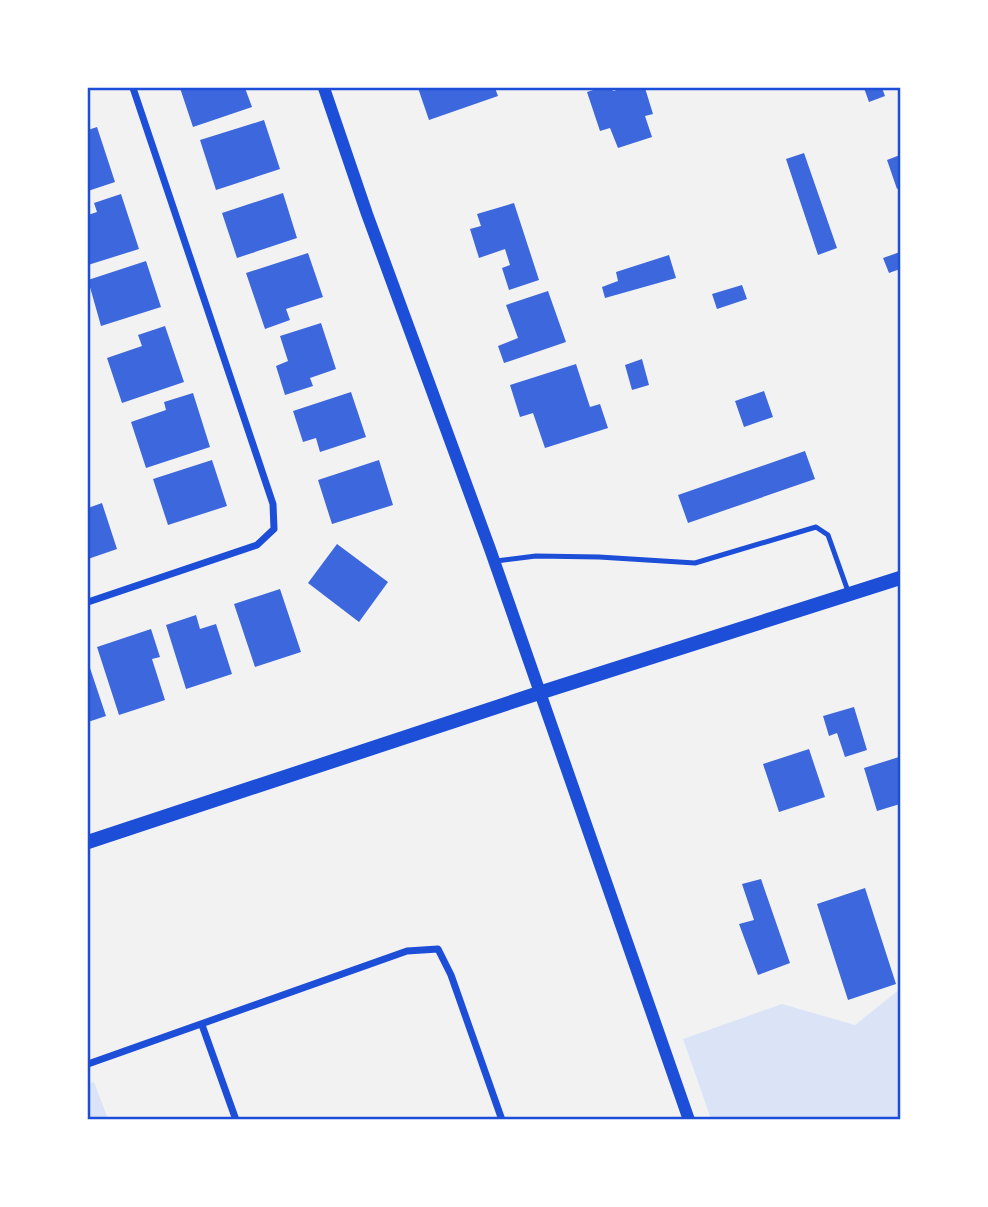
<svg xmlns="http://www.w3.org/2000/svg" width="988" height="1207" viewBox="0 0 988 1207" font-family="'Fira Sans',sans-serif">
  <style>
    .green { fill: #dbe4f7 }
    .building { fill: #3d67dc }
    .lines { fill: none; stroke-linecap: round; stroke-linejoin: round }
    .service { stroke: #1d4ed8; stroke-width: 5 }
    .minor { stroke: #1d4ed8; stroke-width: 7 }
    .tertiary { stroke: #1d4ed8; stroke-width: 12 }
    .secondary { stroke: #1d4ed8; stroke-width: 14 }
    .neatline { fill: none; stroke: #1d4ed8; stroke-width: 2.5 }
  </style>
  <rect width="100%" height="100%" fill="#f2f2f2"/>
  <path class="green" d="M 900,989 L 900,1119 L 711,1119 L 683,1039 L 782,1004 L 855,1025 Z
    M 94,1082 L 108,1119 L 88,1119 L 88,1084 Z"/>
  <path class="building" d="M 180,88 L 245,88 L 252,107 L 193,127 Z
    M 418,88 L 495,88 L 498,96 L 429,120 Z
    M 599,88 L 612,88 L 613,91 L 624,88 L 645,88 L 653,114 L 645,116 L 652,137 L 618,148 L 610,128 L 600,131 L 587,92 Z
    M 864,88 L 882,88 L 885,96 L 869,102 Z
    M 264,120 L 280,169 L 216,190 L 200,140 Z
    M 97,127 L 115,182 L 88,191 L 88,130 Z
    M 804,153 L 837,248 L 818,255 L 786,159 Z
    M 900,155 L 900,187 L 897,189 L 887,160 Z
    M 283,193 L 297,238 L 237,258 L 222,213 Z
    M 121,194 L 139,249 L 88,265 L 88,215 L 97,212 L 94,203 Z
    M 514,203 L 539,280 L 509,290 L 502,268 L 510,265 L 505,249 L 479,258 L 470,229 L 481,226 L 477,214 Z
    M 900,252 L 900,269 L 889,273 L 883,258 Z
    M 308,253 L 323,297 L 286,309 L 290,320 L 265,329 L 246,273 Z
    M 669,255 L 676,278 L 605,298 L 602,287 L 618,281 L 616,272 Z
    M 146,261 L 161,307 L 101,326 L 88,280 Z
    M 742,285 L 747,299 L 717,309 L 712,294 Z
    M 548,291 L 566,342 L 504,363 L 498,346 L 518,338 L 506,305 Z
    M 321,323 L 336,369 L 310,378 L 313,386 L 285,395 L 276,366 L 288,361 L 280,336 Z
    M 165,326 L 184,382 L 122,403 L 107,358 L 142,346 L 138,335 Z
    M 642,359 L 649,385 L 632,390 L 625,365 Z
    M 576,364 L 590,407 L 600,404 L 608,428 L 545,448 L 533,413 L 520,417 L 510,385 Z
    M 764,391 L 773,417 L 744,427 L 735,401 Z
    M 351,392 L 366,437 L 320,452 L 316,438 L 303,442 L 293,411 Z
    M 193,393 L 210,447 L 146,468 L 131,422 L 166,410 L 164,402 Z
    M 805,451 L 815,479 L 688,523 L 678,495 Z
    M 212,460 L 227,506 L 168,525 L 153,479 Z
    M 379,460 L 393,505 L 332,524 L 318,480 Z
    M 102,503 L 117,549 L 88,559 L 88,508 Z
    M 337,544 L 388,582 L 359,622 L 308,583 Z
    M 280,589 L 301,652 L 255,667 L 234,604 Z
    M 196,615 L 200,629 L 216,624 L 232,674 L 186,689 L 166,625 Z
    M 151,629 L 160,657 L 152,659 L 165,700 L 119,715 L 97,647 Z
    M 88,662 L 106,716 L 88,722 Z
    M 854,707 L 867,750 L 845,757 L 837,733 L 829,736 L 823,716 Z
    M 809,749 L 825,797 L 779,812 L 763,764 Z
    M 899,757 L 900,804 L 877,811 L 864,768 Z
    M 761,879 L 790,963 L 758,975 L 739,924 L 754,920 L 742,884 Z
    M 865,888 L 896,984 L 848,1000 L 817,904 Z"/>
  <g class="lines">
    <path class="service" d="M 496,561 L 536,556 L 599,557 L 695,563 L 816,527 L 828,535 L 849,594"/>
    <path class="minor" d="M 88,602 L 257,545 L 274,529 L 273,504 L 133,88
      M 202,1025 L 236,1120
      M 88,1064 L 407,951 L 438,949 L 451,975 L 502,1120"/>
    <path class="tertiary" d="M 324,88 L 367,214 L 490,549 L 689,1120"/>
    <path class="secondary" d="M 88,842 L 539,693 L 900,578"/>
  </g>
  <rect width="988" height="1207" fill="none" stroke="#ffffff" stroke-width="178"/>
  <rect x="89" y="89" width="810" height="1029" class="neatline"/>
</svg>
